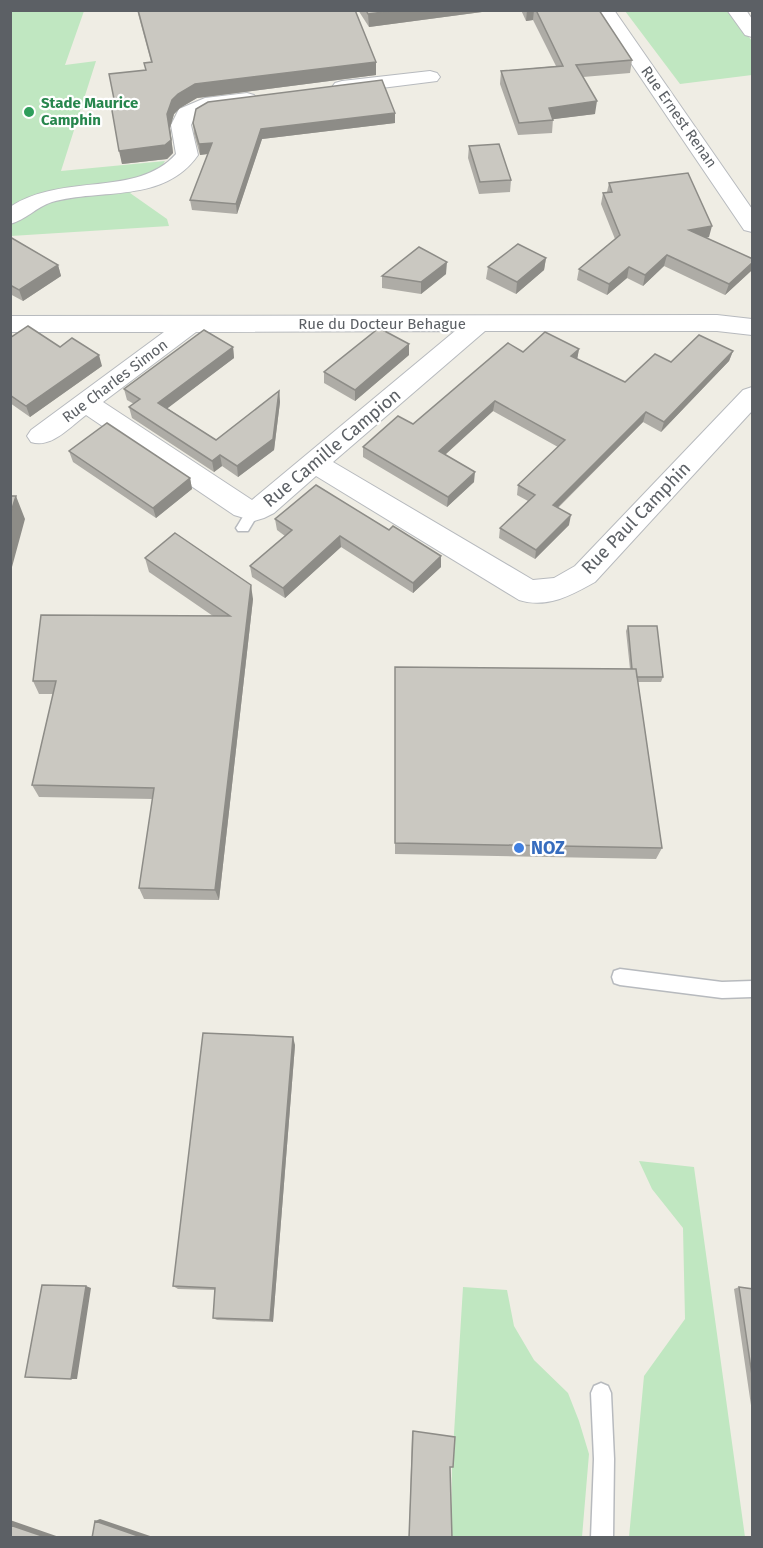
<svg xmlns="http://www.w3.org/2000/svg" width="763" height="1548" viewBox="0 0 763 1548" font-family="'Fira Sans',sans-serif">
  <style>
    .green { fill: #c0e7c1 }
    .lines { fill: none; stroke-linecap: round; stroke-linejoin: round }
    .service-casing { stroke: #b7babe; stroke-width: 3 }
    .minor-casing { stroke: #b7babe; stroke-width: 2 }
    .service { fill: #fff; fill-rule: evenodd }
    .minor { fill: #fff; fill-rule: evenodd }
    .wall { fill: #aeaca6 }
    .shaded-wall { fill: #8d8c87 }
    .building { fill: #cac8c1; stroke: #8d8c87; stroke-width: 1.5 }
    .leisure-dot { fill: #2e9e5b; stroke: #fff; stroke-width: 2 }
    .shop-dot { fill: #3f7fe0; stroke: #fff; stroke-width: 2 }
    .labels { text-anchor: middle; stroke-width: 4.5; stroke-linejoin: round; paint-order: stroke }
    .far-leisure-label { font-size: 15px; font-weight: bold; fill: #27864d; stroke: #fff; text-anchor: start }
    .far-street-label { font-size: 15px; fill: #5c6065; stroke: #fff }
    .street-label { font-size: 18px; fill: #5c6065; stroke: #fff }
    .shop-label { font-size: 18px; font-weight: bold; fill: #366cbe; stroke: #fff; text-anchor: start }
  </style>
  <rect width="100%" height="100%" fill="#efede4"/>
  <path class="green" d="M 11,11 L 84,11 L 65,65 L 96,61 L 61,171 L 165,161 L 152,183 L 130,193 L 167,219 L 169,226 L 11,236 Z
    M 625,11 L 728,11 L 752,41 L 752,75 L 680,84 Z
    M 639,1161 L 694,1167 L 745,1537 L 629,1537 L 644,1376 L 685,1319 L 683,1228 L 652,1189 Z
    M 463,1287 L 507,1290 L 514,1326 L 534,1360 L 568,1393 L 579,1421 L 589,1454 L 582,1537 L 451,1538 L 452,1466 Z"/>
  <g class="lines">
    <defs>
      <path id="service" d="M 254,506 L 259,508 L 260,511 L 248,531 L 238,531 L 236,528 C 241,521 246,509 254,506 Z
        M 620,969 L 722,982 L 752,981 L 752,997 L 722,998 L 620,985 L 614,983 L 612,977 L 614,971 Z
        M 601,1383 L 608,1386 L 611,1393 L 614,1459 L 613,1538 L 591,1538 L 594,1459 L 591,1393 L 594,1386 Z"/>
      <path id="minor" d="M 595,10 L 614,10 L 752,209 L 752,232 L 744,230 Z
        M 727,10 L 746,10 L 752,19 L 752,37 L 745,35 Z
        M 430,71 L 437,73 L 440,77 L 437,81 L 342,93 L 335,91 L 332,87 L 335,83 L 342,81 Z
        M 247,93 L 254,95 L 257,99 L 254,103 L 210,110 L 195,117 L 191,125 L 198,155 C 164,204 101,188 52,202 C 36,207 26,220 10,224 L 10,207 C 63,172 137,198 176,154 L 171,125 L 179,109 L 205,98 Z
        M 717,315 L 752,319 L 752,335 L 717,331 L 485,331 L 333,462 L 533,580 L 554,578 L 575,566 L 743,390 L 752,387 L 752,411 L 595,582 C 572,595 547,609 519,600 L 316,476 L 274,513 L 264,518 L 254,521 L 234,515 L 86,415 C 70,427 51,449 31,442 L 27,436 L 31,430 L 164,332 L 10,332 L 10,316 ZM 455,331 L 252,500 L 103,402 L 196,332 Z"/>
    </defs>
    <use href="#service" class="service-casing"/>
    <use href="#minor" class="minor-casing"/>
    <use href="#service" class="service"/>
    <use href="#minor" class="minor"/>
  </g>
  <path class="wall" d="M 137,10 L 355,10 L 376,75 L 197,98 L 180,108 L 174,114 L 170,128 L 173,153 L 167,159 L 122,164 L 114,99 L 146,70 L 151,62 Z
    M 358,10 L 497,10 L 369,27 Z
    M 521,10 L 599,10 L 632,60 L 630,73 L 583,77 L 595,114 L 553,119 L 552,133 L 518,135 L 500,84 L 501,71 L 556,66 L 533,20 L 526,21 Z
    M 193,123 L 395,123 L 262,139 L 237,214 L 192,210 L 190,200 L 208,154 L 200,155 L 194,134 Z
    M 469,146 L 511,180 L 510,192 L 479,194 L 468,158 Z
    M 609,183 L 709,237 L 706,238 L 753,259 L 753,267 L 751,271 L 725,295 L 664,266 L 643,286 L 627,278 L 607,295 L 577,280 L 579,269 L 615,239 L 601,204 L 603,193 L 607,192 Z
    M 10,237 L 58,265 L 61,276 L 23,301 L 10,294 Z
    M 546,258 L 544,270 L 516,294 L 486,279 L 488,267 Z
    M 446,274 L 421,294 L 382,288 L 382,276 Z
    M 10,338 L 60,347 L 102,366 L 30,417 L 10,403 Z
    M 233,347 L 234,358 L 167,408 L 216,440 L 279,391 L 280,402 L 274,450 L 238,477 L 222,466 L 214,472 L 132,418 L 129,407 L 134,404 L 127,400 L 124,389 Z
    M 579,349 L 577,359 L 625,382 L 671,362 L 733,351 L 729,361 L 661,432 L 643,422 L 558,508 L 569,525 L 535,559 L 499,538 L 500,528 L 528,501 L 517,495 L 518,485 L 558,447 L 493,411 L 445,455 L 474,482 L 447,507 L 363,457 L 363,447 L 413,424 L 523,352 Z
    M 409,355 L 355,401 L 324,383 L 324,372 Z
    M 69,451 L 190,478 L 192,489 L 156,518 L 73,462 Z
    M 275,519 L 389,530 L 441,556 L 441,567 L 413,593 L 341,547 L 285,598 L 252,577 L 250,566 L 285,536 L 277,530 Z
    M 145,558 L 253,599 L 219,900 L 144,899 L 139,888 L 153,799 L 39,797 L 32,785 L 53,694 L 39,694 L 33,681 L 213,616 L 149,572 Z
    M 628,626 L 663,677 L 661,682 L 638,682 L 662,848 L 656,859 L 395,854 L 395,667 L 630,669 L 626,631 Z
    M 295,1045 L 273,1322 L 217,1320 L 213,1318 L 215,1290 L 178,1289 L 173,1286 Z
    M 739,1287 L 753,1289 L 753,1419 L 734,1289 Z
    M 412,1431 L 455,1437 L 450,1467 L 452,1538 L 409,1538 Z"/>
  <path class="shaded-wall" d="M 399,10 L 497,10 L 369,27 L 368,14 Z
    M 527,10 L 534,10 L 533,20 L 526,21 Z
    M 376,62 L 376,75 L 197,98 L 180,108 L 174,114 L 170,128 L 173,153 L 167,159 L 122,164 L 119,151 L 167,114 L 172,100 L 178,94 L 195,84 Z
    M 597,101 L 595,114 L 547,120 L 549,108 Z
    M 395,113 L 395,123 L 262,139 L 237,214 L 236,204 L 261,129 Z
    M 212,143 L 214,153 L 200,155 L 199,144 Z
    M 712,226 L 709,237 L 686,241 L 689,230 Z
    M 667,255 L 664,266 L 643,286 L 645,275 Z
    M 546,258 L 544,270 L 516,294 L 517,282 Z
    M 447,262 L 446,274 L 421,294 L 421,282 Z
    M 753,262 L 751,271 L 725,295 L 729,284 Z
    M 58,265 L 61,276 L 23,301 L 19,290 Z
    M 629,267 L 627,278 L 607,295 L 609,284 Z
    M 409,344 L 409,355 L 355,401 L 355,390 Z
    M 233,347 L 234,358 L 160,414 L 158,403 Z
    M 579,349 L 577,360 L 571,356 Z
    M 733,351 L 729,361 L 661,432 L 664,422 Z
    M 99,355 L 102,366 L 30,417 L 26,406 Z
    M 279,391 L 280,402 L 274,450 L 238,477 L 237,466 Z
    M 495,401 L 493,411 L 438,461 L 439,451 Z
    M 646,412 L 643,422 L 551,514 L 553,505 Z
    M 220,455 L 222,466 L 214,472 L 212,461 Z
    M 475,472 L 474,482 L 447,507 L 448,497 Z
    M 190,478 L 192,489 L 156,518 L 153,508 Z
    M 16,496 L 25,519 L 12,567 L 10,564 L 10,515 Z
    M 571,515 L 569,525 L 535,559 L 536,550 Z
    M 340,536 L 341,547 L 285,598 L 283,588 Z
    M 441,556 L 441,567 L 413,593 L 413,583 Z
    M 251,585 L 253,599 L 219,900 L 215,890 Z
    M 293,1037 L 295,1045 L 273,1322 L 270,1320 Z
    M 86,1286 L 91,1288 L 77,1379 L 71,1379 Z
    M 100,1519 L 156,1538 L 144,1538 L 95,1521 Z
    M 10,1520 L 62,1538 L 48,1538 L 10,1525 Z"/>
  <path class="building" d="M 138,10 L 355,10 L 376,62 L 195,84 L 178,94 L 172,100 L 167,114 L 171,140 L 165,145 L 119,151 L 110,99 L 114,99 L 109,74 L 146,70 L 144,63 L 152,62 Z
    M 366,10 L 399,10 L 368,14 Z
    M 536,10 L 599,10 L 632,60 L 576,65 L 597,101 L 549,108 L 553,120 L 519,123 L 501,71 L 563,66 Z
    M 382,80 L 395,113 L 261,129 L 236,204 L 190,200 L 212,143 L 199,144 L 193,123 L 196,109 L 208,102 Z
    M 499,144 L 511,180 L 480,182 L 469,146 Z
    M 688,173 L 712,226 L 689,230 L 753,259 L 753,262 L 729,284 L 667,255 L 645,275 L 629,267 L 609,284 L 579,269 L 620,235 L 603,193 L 612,192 L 609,183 Z
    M 10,237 L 58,265 L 19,290 L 10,285 Z
    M 518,244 L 546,258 L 517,282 L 488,267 Z
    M 419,247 L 447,262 L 421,282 L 382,276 Z
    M 28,326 L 60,347 L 72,338 L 99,355 L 26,406 L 10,395 L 10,338 Z
    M 379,328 L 409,344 L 355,390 L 324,372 Z
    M 204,330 L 233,347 L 158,403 L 216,440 L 279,391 L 273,439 L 237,466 L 220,455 L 212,461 L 129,407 L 140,399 L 124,389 Z
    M 545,332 L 579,349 L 571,356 L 625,382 L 655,354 L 671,362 L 699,335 L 733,351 L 664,422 L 646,412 L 553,505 L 571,515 L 536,550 L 500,528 L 535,495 L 518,485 L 565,440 L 495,401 L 439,451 L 475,472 L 448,497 L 363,447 L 398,416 L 413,424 L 508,343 L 523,352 Z
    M 107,423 L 190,478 L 153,508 L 69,451 Z
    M 316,485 L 389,530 L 393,526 L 441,556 L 413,583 L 340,536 L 283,588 L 250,566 L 292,530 L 275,519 Z
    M 10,496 L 16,496 L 10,515 Z
    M 175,533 L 251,585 L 215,890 L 139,888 L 154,788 L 32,785 L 56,681 L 33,681 L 41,615 L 230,616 L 145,558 Z
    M 628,626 L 657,626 L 663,677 L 637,677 L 636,669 L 632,669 Z
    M 395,667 L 636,669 L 662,848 L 395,843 Z
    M 203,1033 L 293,1037 L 270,1320 L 213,1318 L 215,1288 L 173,1286 Z
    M 42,1285 L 86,1286 L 71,1379 L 25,1377 Z
    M 739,1287 L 753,1289 L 753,1382 Z
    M 413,1431 L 455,1437 L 453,1467 L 450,1467 L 452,1538 L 409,1538 Z
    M 95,1521 L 144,1538 L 92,1538 Z
    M 10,1525 L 48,1538 L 10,1538 Z"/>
  <circle class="leisure-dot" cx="29" cy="112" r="6"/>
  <circle class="shop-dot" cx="519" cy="848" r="6"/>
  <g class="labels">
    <g class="far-leisure-label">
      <text x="41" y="108">Stade Maurice<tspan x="41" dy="17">Camphin</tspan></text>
    </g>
    <g class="far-street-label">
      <text transform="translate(679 117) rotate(55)" y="5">Rue Ernest Renan</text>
      <text x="382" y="329">Rue du Docteur Behague</text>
      <text transform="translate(115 381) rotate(-37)" y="5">Rue Charles Simon</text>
    </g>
    <g class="street-label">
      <text transform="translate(332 448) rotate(-40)" y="6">Rue Camille Campion</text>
      <text transform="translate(636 518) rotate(-46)" y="6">Rue Paul Camphin</text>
    </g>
    <g class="shop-label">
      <text x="531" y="854">NOZ</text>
    </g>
  </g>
  <rect width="763" height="1548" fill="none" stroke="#5c6065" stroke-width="24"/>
</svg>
